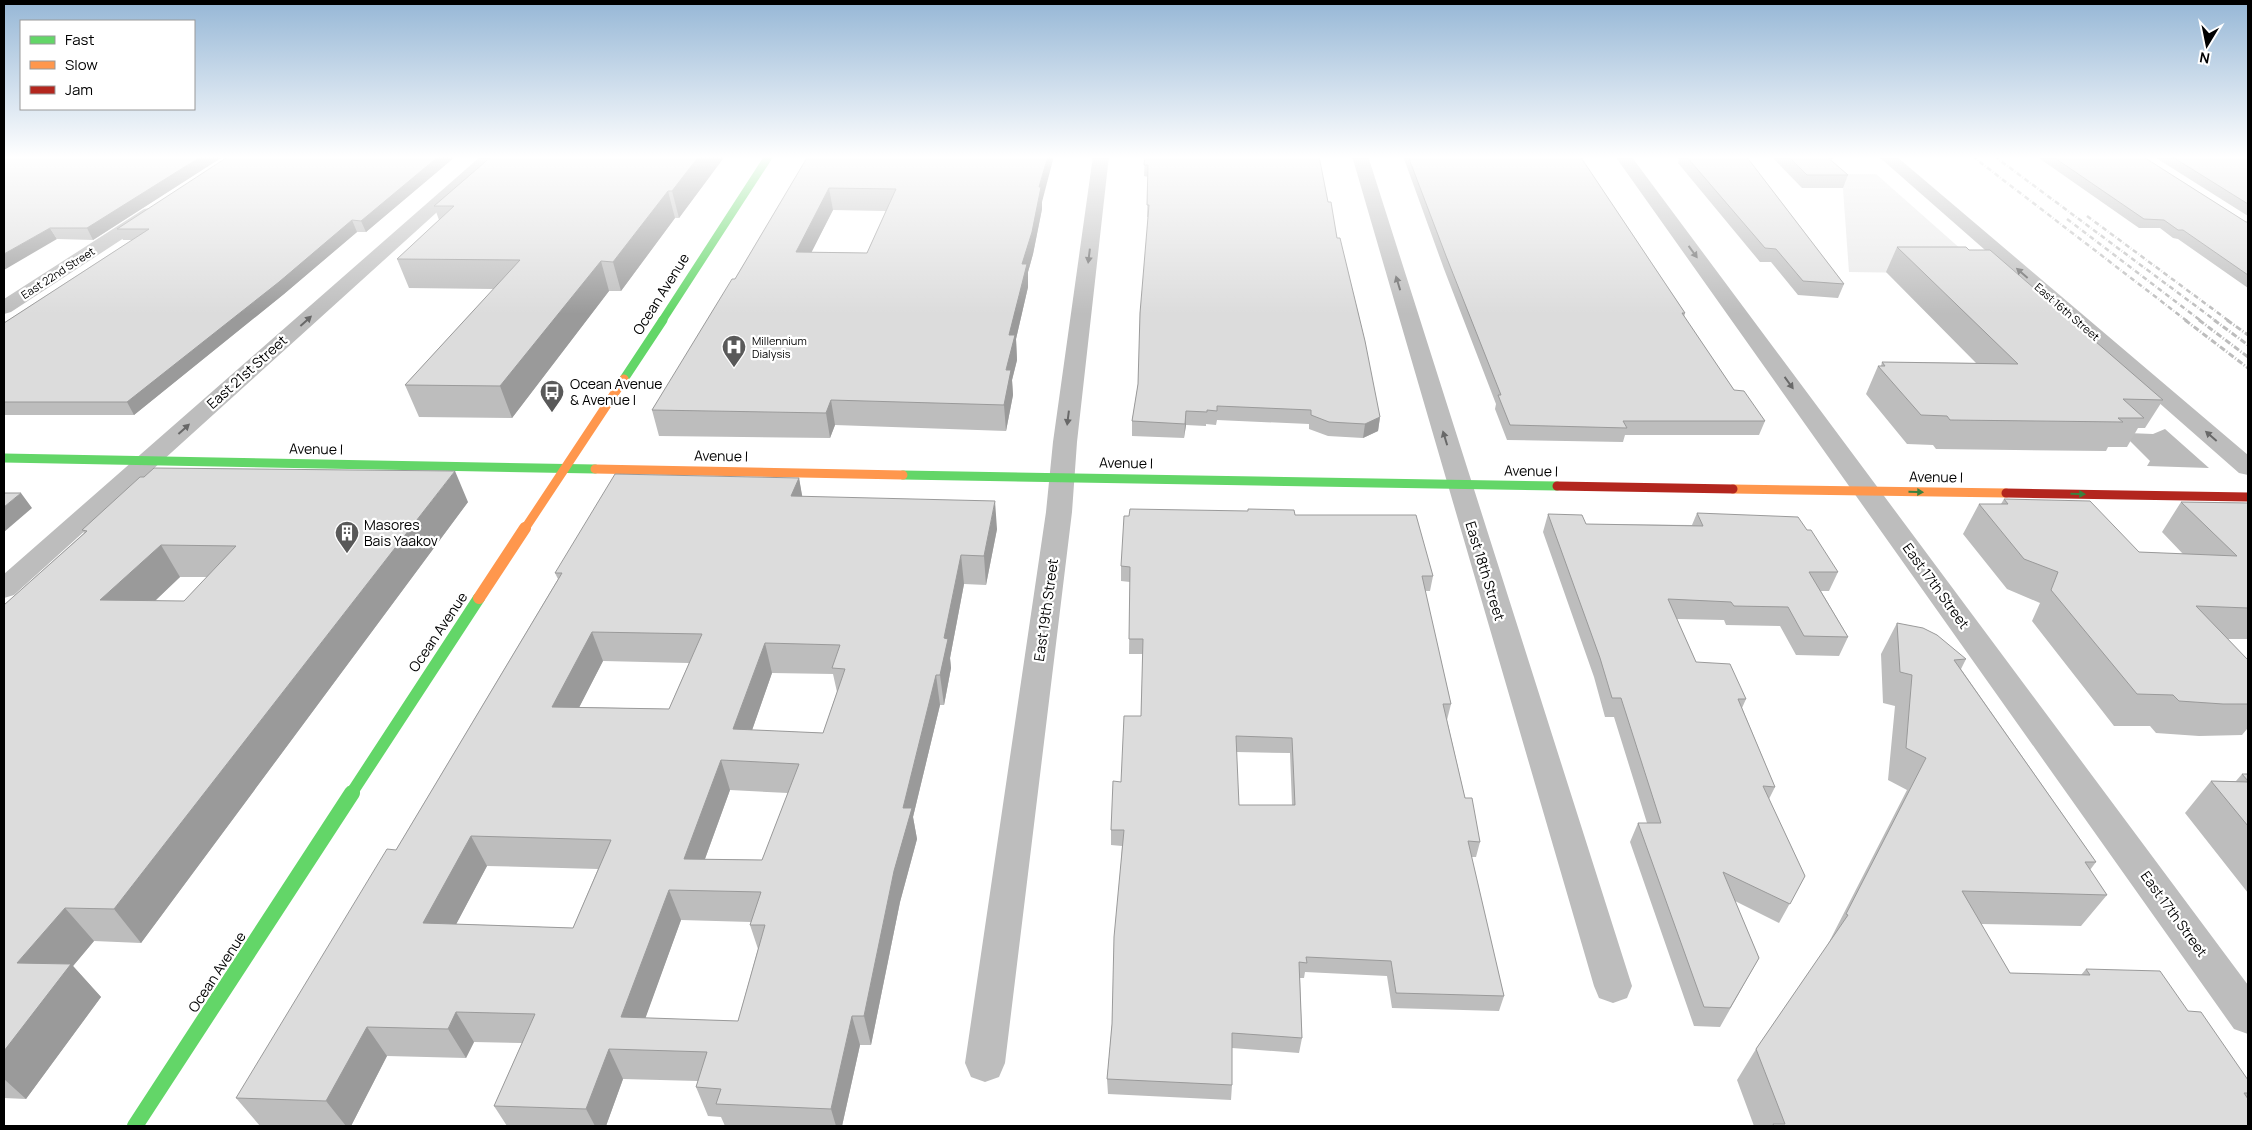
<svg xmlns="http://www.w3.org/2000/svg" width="2252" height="1130" viewBox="0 0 2252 1130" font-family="Manrope,sans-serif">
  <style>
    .green { fill: #e9e9e9 }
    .water { fill: #bbb }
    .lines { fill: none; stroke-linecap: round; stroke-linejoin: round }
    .street { fill: #bdbdbd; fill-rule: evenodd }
    .fast-far3 { stroke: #63d668; stroke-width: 8 }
    .fast-far2 { stroke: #63d668; stroke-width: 9 }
    .fast-far1 { stroke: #63d668; stroke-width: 12 }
    .fast { stroke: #63d668; stroke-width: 16 }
    .slow-far1 { stroke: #ff974d; stroke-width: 9 }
    .slow { stroke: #ff974d; stroke-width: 12 }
    .jam { stroke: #b3261e; stroke-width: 9 }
    .rail-far1 { stroke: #bdbdbd; stroke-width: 2.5; stroke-dasharray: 5 2 0.5 2; stroke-linecap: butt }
    .rail { stroke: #bdbdbd; stroke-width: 3; stroke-dasharray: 6 2 1 2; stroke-linecap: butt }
    .wall { fill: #bdbdbd; fill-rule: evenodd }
    .shaded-wall { fill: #9a9a9a }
    .building { fill: #dcdcdc; stroke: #9a9a9a; fill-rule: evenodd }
    .oneway { fill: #686868 }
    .oneway2 { fill: #3b803e }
    .labels { text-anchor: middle; stroke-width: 4.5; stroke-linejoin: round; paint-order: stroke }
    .far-street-label { font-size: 11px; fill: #000; stroke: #fff }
    .far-poi-label { font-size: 11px; fill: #000; stroke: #fff; text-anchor: start }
    .street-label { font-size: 14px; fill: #000; stroke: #fff }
    .poi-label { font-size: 14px; fill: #000; stroke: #fff; text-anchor: start }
  </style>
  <rect width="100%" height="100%" fill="#fff"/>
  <path class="green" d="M 1840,174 L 1876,174 L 1989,274 L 1849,272 L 1843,189 Z"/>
  <path class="water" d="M 2165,429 L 2209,468 L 2147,466 L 2150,461 L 2126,437 L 2128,433 L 2153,434 Z"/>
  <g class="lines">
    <path class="street" d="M 481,156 L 499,156 L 14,595 L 4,598 L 4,574 Z
      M 1093,156 L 1109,156 L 1077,442 L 1072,512 L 1005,1063 L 999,1077 L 985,1082 L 971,1077 L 965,1063 L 1046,512 L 1053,442 Z
      M 1352,156 L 1368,156 L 1632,986 L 1627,998 L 1613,1003 L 1599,998 L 1594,986 Z
      M 1615,156 L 1631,156 L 2248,985 L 2248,1034 L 2234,1029 Z
      M 1878,156 L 1896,156 L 2248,455 L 2248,475 L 2239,473 Z
      M 150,208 L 156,209 L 159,213 L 156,217 L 11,312 L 4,314 L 4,299 L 144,209 Z"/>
    <path class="fast-far3" d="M 662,321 L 769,156"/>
    <path class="fast-far2" d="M 624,379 L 663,320
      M 4,458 L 595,469
      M 903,475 L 1557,486"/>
    <path class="fast-far1" d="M 351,794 L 479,598"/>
    <path class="fast" d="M 135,1126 L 352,793"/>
    <path class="slow-far1" d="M 595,469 L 903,475
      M 1733,489 L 2006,493
      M 524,530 L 624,379"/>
    <path class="slow" d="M 479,598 L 525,528"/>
    <path class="jam" d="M 1557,486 L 1733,489
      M 2006,493 L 2248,497"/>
    <path class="rail-far1" d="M 1972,156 L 2187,321
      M 1994,156 L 2216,321
      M 2087,216 L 2229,321
      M 2067,219 L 2201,321"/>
    <path class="rail" d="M 2185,320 L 2248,368
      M 2199,320 L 2248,357
      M 2214,320 L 2248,345
      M 2227,320 L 2248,335"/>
  </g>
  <path class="wall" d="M 4,156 L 224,156 L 93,240 L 57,239 Z
    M 456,156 L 366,232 L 357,232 L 284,294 L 134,415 L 4,415 L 4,323 L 132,240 L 123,240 L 117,229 Z
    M 492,156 L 725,156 L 679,218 L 675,218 L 621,291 L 609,291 L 512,418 L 419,417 L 405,385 L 494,289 L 409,288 L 397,259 L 439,220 L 434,206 Z
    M 808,156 L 1042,202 L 1042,209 L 1033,254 L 1028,272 L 1028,287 L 1016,339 L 1017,360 L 1012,380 L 1013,395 L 1006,431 L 835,425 L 830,438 L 659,436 L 652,410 L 735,279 ZM 833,210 L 886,211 L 867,253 L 811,252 Z
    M 1145,156 L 1328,202 L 1380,417 L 1378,431 L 1363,438 L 1328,436 L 1309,429 L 1309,424 L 1217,420 L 1216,425 L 1206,424 L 1206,426 L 1186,425 L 1184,438 L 1132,436 L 1132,421 L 1138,384 L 1148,217 L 1147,217 L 1148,177 L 1144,176 Z
    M 1403,156 L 1580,156 L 1685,313 L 1684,317 L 1734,390 L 1765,421 L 1759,435 L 1625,435 L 1623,442 L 1507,440 L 1495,409 L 1496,404 L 1444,269 Z
    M 1676,156 L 1746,156 L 1844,284 L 1838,298 L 1798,295 L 1771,262 L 1760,262 L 1678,163 L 1679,160 Z
    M 1771,156 L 1834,156 L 1832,160 L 1831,160 L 1848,175 L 1843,188 L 1802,188 Z
    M 2036,156 L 2142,156 L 2246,222 L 2248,222 L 2248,288 L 2178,239 L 2173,238 L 2160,228 L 2139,228 Z
    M 2153,156 L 2248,156 L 2248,216 Z
    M 1897,247 L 2163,400 L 2145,428 L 2138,428 L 2127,447 L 2108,447 L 2106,451 L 1936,449 L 1933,445 L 1907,444 L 1866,394 L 1878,366 L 1881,366 L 1882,362 L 1976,363 L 1886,272 Z
    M 799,478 L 802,497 L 997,529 L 986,585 L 964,584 L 950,658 L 951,668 L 944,705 L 940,705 L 913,817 L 917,839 L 900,902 L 871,1045 L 860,1045 L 842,1126 L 725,1126 L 721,1117 L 708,1116 L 696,1087 L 698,1081 L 623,1079 L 606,1126 L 507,1126 L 494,1106 L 522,1043 L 474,1042 L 466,1058 L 387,1056 L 351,1126 L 260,1126 L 236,1098 L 396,850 L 558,579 L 555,573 ZM 603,661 L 689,663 L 669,709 L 579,707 ZM 772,673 L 833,674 L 837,692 L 823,733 L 752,730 ZM 730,790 L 788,793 L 762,860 L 705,859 ZM 487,866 L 598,869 L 573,928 L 456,924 ZM 681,920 L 751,922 L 750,925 L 758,949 L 738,1021 L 645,1018 Z
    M 2004,499 L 2139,552 L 2183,554 L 2162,532 L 2181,502 L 2248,503 L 2248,639 L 2228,639 L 2248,660 L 2248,729 L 2247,729 L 2242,735 L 2199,736 L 2156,733 L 2150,726 L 2114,726 L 2032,621 L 2040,603 L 2007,589 L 1963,534 L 1979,504 L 2001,504 Z
    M 468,502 L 141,943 L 94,941 L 73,966 L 101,997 L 26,1099 L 4,1098 L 4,605 L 84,533 L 82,530 ZM 180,577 L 207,577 L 184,601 L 155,601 Z
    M 1697,513 L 1807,530 L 1838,572 L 1829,591 L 1821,591 L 1848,637 L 1839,656 L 1796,655 L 1780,626 L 1726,625 L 1724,620 L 1677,619 L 1696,662 L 1746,699 L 1742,708 L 1775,787 L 1769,799 L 1805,876 L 1779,923 L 1735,901 L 1759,958 L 1720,1027 L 1694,1026 L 1630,842 L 1638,823 L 1647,823 L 1614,717 L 1605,717 L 1594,677 L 1543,532 L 1548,514 L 1586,524 L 1692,525 Z
    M 1295,515 L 1433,576 L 1430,591 L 1425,591 L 1451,704 L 1447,720 L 1465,798 L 1480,842 L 1476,857 L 1471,857 L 1504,996 L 1499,1011 L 1392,1008 L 1387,976 L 1305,972 L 1304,978 L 1300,978 L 1302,1038 L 1299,1053 L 1232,1048 L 1232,1085 L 1231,1100 L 1108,1094 L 1107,1079 L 1112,1024 L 1122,846 L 1111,845 L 1111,830 L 1121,782 L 1141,716 L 1143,654 L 1129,654 L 1130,582 L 1121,581 L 1121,566 ZM 1236,752 L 1290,753 L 1292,805 L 1239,805 Z
    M 1897,623 L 1966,659 L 1961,669 L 2096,862 L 2090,870 L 2107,895 L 2081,926 L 1981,924 L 2010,973 L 2081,975 L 2086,969 L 2188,1011 L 2248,1080 L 2248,1126 L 1754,1126 L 1737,1080 L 1756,1049 L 1827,946 L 1907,790 L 1888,780 L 1895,706 L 1883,703 L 1881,654 Z
    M 2242,774 L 2248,774 L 2248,893 L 2185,813 L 2211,781 L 2236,781 Z"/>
  <path class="shaded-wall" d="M 202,156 L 224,156 L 93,240 L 87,228 Z
    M 439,156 L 456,156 L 366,232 L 361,221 Z
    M 699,156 L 725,156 L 679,218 L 672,191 Z
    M 1048,156 L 1054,156 L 1042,202 L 1042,209 L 1033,254 L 1028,272 L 1028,287 L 1016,339 L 1017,360 L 1012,380 L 1013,395 L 1006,431 L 1004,405 L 1009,335 L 1022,264 L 1039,187 Z
    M 829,188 L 833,210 L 800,275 L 796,252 Z
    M 668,191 L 675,218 L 621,291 L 613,262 Z
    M 352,220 L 357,232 L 284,294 L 134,415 L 127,402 Z
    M 50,228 L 57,239 L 4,270 L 4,254 Z
    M 601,261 L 609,291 L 512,418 L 500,386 Z
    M 831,400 L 835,425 L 830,438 L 826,413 Z
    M 1186,411 L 1186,425 L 1184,438 L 1185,424 Z
    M 1380,417 L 1378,431 L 1363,438 L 1365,424 Z
    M 455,471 L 468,502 L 141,943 L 114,909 Z
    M 799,478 L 804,506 L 791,496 Z
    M 21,493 L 32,508 L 4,532 L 4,507 Z
    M 995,501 L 997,529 L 986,585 L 984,556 Z
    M 161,545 L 180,577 L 122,632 L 100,600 Z
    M 961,555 L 964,584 L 950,658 L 951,668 L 944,705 L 940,675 L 944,638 Z
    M 592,632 L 603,661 L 564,737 L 552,707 Z
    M 765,643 L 772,673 L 742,759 L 733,729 Z
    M 936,675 L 940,705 L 913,817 L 917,839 L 900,902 L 871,1045 L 864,1016 L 894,871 L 903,808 Z
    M 721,760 L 730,790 L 694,889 L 684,859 Z
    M 471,836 L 487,866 L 441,953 L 423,923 Z
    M 669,890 L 681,920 L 635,1047 L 621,1017 Z
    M 65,908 L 94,941 L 73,966 L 101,997 L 26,1099 L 4,1079 L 4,1051 L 17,963 Z
    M 456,1012 L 474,1042 L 466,1058 L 448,1029 Z
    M 852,1016 L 860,1045 L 842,1126 L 836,1126 L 831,1109 Z
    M 367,1027 L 387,1056 L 351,1126 L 346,1126 L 326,1101 Z
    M 609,1049 L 623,1079 L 606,1126 L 595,1126 L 586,1109 Z"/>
  <path class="building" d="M 4,156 L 202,156 L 87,228 L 50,228 L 4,254 Z
    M 229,156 L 439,156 L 361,221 L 352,220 L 279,282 L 127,402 L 4,402 L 4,323 L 149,229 L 117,229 Z
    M 492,156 L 699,156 L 672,191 L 668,191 L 613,262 L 601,261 L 500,386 L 405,385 L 520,260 L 397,259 L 454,206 L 434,206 Z
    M 808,156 L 1048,156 L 1039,187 L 1041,187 L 1032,232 L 1022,264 L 1027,264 L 1009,335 L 1015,335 L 1006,370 L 1011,370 L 1004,405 L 831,400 L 826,413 L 652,410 L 732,279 L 735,279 ZM 829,188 L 896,189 L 867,253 L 796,252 Z
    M 1145,156 L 1319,156 L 1328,202 L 1331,202 L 1337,238 L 1340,238 L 1365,341 L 1380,417 L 1365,424 L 1329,422 L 1311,415 L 1311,410 L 1217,406 L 1217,411 L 1207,410 L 1207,412 L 1186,411 L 1185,424 L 1132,421 L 1138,384 L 1140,313 L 1149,205 L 1147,205 L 1148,165 L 1144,165 Z
    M 1408,156 L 1580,156 L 1685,313 L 1682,313 L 1734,390 L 1744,391 L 1765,421 L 1623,421 L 1627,428 L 1510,425 L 1498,395 L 1501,395 L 1446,256 Z
    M 1686,156 L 1746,156 L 1844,284 L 1803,281 L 1776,249 L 1765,248 Z
    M 1788,156 L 1826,156 L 1848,175 L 1807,175 Z
    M 2052,156 L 2142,156 L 2246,222 L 2248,222 L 2248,275 L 2183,230 L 2178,230 L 2164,220 L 2144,219 Z
    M 2171,156 L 2248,156 L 2248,204 Z
    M 1897,247 L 1966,247 L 1969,250 L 1990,250 L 2163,400 L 2123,399 L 2144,418 L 2118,418 L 2123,422 L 1950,420 L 1947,416 L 1921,415 L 1878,366 L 1885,366 L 1882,362 L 2018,364 Z
    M 154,468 L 455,471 L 114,909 L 65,908 L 17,963 L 71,964 L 4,1051 L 4,605 L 87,531 L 82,530 L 140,477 L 144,477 ZM 161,545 L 236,546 L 184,601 L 100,600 Z
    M 615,474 L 799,478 L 791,496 L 995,501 L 984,556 L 961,555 L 944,638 L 948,639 L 940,675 L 936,675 L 903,808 L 912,808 L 894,871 L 864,1016 L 852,1016 L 831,1109 L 716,1104 L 721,1089 L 696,1087 L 707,1052 L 609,1049 L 586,1109 L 494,1106 L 535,1014 L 456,1012 L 448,1029 L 367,1027 L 326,1101 L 236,1098 L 387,849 L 396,850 L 562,573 L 555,573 ZM 592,632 L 702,634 L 669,709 L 552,707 ZM 765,643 L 840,645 L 832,668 L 845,669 L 823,733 L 733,729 ZM 721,760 L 799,764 L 762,860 L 684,859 ZM 471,836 L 611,840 L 573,928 L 423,923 ZM 669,890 L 761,892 L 750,925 L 765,925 L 738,1021 L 621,1017 Z
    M 4,493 L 21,493 L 4,507 Z
    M 2004,499 L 2090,501 L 2139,552 L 2237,556 L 2181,502 L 2248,503 L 2248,608 L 2196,606 L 2248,660 L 2248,704 L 2223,704 L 2179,701 L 2173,695 L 2137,694 L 2051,590 L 2058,572 L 2024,559 L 1979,504 L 2008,504 Z
    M 1130,509 L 1248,511 L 1248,509 L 1294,510 L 1295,515 L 1416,515 L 1433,576 L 1422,576 L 1451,704 L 1443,704 L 1465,798 L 1472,798 L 1480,842 L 1468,841 L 1504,996 L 1396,993 L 1391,961 L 1306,957 L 1307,963 L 1299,962 L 1302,1038 L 1232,1033 L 1232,1085 L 1107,1079 L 1112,1024 L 1114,937 L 1124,830 L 1111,830 L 1113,781 L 1121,782 L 1124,716 L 1141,716 L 1143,639 L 1129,639 L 1130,567 L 1121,566 L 1124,516 L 1129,516 ZM 1236,736 L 1292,738 L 1295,805 L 1239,805 Z
    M 1697,513 L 1798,517 L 1807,530 L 1811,530 L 1838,572 L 1809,572 L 1848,637 L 1804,636 L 1788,607 L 1734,606 L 1731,602 L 1668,599 L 1696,662 L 1730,664 L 1746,699 L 1738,699 L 1775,787 L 1763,786 L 1805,876 L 1790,904 L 1723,872 L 1759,958 L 1730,1008 L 1704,1007 L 1638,823 L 1661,823 L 1621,698 L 1612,698 L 1600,658 L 1548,514 L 1582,515 L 1586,524 L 1703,526 Z
    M 1897,623 L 1923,628 L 1937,635 L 1966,659 L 1954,660 L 2096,862 L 2085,862 L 2107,895 L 1962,891 L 2010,973 L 2090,975 L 2086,969 L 2160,971 L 2188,1011 L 2201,1012 L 2248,1080 L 2248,1093 L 2244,1093 L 2248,1099 L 2248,1126 L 1774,1126 L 1773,1124 L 1785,1124 L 1756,1049 L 1848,915 L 1846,914 L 1926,758 L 1906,748 L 1912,675 L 1900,672 Z
    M 2242,774 L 2248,774 L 2248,781 Z
    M 2211,781 L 2248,782 L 2248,826 Z"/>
  <defs><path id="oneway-solid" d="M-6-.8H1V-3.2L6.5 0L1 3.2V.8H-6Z" transform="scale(1.25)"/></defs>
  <g class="oneway">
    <use href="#oneway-solid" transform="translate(1693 252) rotate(54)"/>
    <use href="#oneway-solid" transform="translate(1089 256) rotate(97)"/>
    <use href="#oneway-solid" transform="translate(2022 273) rotate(-139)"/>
    <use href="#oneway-solid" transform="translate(1398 283) rotate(-107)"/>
    <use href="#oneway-solid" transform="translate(306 321) rotate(-42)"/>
    <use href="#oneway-solid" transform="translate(1789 383) rotate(54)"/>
    <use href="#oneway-solid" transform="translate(1068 418) rotate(97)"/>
    <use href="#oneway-solid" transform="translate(184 429) rotate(-42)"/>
    <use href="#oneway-solid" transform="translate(2211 436) rotate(-139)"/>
    <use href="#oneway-solid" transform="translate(1445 438) rotate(-107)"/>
  </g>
  <g class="oneway2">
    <use href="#oneway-solid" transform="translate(1916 492) rotate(1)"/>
    <use href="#oneway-solid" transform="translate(2078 494) rotate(1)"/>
  </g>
  <linearGradient id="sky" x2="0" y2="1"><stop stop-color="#96b7d6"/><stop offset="0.5" stop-color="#fff"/><stop offset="1" stop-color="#fff" stop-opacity="0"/></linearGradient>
  <rect width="2252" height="314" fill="url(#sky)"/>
  <defs>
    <symbol id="hospital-pin" viewBox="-11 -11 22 30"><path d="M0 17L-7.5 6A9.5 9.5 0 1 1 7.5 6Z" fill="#595959" stroke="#fff"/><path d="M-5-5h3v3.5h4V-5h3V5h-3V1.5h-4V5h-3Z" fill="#fff"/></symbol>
    <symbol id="bus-pin" viewBox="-11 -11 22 30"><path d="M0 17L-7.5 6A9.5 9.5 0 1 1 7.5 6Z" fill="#595959" stroke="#fff"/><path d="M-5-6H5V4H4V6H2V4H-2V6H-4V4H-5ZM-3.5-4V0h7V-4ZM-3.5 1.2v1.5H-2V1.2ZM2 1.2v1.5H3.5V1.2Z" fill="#fff"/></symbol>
    <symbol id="building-pin" viewBox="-11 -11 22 30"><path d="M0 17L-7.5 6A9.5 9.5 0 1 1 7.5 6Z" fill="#595959" stroke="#fff"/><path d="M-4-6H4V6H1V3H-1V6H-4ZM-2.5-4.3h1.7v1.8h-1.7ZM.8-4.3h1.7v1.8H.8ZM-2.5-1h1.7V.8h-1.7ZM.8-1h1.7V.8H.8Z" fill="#fff"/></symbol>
  </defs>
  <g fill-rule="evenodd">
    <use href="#hospital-pin" x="720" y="333" width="28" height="38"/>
    <use href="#bus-pin" x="538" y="378" width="28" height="38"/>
    <use href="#building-pin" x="333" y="519" width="28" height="38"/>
  </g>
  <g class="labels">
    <g class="far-street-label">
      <text transform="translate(58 273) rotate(-33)" y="4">East 22nd Street</text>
      <text transform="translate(2067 312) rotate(41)" y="4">East 16th Street</text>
    </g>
    <g class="far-poi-label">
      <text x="752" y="345">Millennium<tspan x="752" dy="13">Dialysis</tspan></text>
    </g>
    <g class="street-label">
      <text transform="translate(661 294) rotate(-58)" y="5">Ocean Avenue</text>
      <text transform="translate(247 372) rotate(-42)" y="5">East 21st Street</text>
      <text transform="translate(316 449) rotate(1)" y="5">Avenue I</text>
      <text transform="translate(721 456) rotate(1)" y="5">Avenue I</text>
      <text transform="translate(1126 463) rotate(1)" y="5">Avenue I</text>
      <text transform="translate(1531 471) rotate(1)" y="5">Avenue I</text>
      <text transform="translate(1936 477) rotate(1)" y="5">Avenue I</text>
      <text transform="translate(1485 571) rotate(73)" y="5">East 18th Street</text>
      <text transform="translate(1936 586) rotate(54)" y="5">East 17th Street</text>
      <text transform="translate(1046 610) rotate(-82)" y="5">East 19th Street</text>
      <text transform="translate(438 632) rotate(-56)" y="5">Ocean Avenue</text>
      <text transform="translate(2174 914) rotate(54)" y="5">East 17th Street</text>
      <text transform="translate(217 972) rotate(-57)" y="5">Ocean Avenue</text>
    </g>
    <g class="poi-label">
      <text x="570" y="389">Ocean Avenue<tspan x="570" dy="16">&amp; Avenue I</tspan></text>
      <text x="364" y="530">Masores<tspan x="364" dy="16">Bais Yaakov</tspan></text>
    </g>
  </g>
  <rect width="2252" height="1130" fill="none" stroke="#000000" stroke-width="10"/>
  <rect x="20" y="20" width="175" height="90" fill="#ffffff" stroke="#999999"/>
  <rect x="30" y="36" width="25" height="8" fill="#63d668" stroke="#999999"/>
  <text x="65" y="45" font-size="15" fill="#000000">Fast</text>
  <rect x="30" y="61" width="25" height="8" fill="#ff974d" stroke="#999999"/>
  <text x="65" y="70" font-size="15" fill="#000000">Slow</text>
  <rect x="30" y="86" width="25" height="8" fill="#b3261e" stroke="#999999"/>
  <text x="65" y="95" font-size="15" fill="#000000">Jam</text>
  <g transform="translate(2207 45) rotate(190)" stroke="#ffffff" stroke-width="4" paint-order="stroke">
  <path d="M0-4L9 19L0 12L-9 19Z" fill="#000000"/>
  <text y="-8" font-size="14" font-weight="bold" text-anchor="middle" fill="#000000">N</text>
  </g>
</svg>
